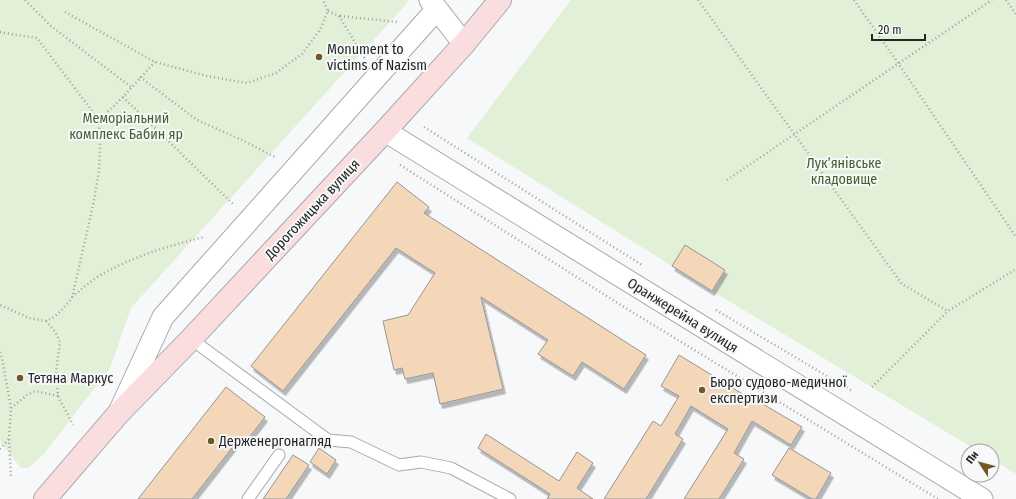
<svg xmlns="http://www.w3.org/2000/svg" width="1016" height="499" viewBox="0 0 1016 499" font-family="'Fira Sans Condensed',sans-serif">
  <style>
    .green { fill: #e2f0d7 }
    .building { fill: #f4d7b8; stroke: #969595; filter: url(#shadow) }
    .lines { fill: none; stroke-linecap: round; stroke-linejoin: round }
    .lane-casing { stroke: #a8a9aa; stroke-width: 13 }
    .street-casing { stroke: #a8a9aa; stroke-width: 23 }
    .secondary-casing { stroke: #a8a9aa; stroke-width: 24 }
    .path { stroke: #a0a1a1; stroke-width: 2.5; stroke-dasharray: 1 3; stroke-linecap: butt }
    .lane { stroke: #fff; stroke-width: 11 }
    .street { stroke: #fff; stroke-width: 21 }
    .secondary { stroke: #faddde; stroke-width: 22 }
    .poi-dot { fill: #6e5928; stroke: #f7f8f9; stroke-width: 1.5 }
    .labels { text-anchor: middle; stroke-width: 4; stroke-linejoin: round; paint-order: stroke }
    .poi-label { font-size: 14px; fill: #252525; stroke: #f7f8f9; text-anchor: start }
    .park-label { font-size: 14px; fill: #445f2c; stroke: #f7f8f9 }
    .street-label { font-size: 14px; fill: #252525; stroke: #f7f8f9 }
  </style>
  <defs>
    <filter id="shadow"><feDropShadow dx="2.5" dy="4.5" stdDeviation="0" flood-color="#0004"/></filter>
  </defs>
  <rect width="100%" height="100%" fill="#f7f8f9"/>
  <path class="green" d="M 0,0 L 407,0 L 408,2 L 131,308 L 110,368 L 43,455 L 28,468 L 21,468 L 0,441 Z
    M 571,0 L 1016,0 L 1016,474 L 992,459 L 992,451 L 978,451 L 712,291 L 467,138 Z"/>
  <path class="building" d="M 397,182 L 429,207 L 424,213 L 646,355 L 624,389 L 582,362 L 573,376 L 538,354 L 548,340 L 481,297 L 503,389 L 440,404 L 433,373 L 405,379 L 402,368 L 394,370 L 383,321 L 408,315 L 435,273 L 396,248 L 283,391 L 251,366 Z
    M 685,245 L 725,270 L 712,291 L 672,266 Z
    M 679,355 L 746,396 L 747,394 L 762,402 L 761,403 L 802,427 L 791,445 L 752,421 L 734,453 L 744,459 L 719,499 L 684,499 L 728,429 L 691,406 L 675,434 L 683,439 L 646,499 L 604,499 L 653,421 L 661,426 L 679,396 L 661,386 Z
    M 226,387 L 265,417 L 245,443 L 239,439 L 192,499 L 138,499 Z
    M 486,434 L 559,481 L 577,452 L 593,463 L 577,488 L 593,499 L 547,499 L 550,494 L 478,448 Z
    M 319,448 L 336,460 L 327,474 L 310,462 Z
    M 789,448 L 831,473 L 816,499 L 812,499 L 772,475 Z
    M 293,455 L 309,465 L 286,499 L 263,499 Z"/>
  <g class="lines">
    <defs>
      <path id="lane" d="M 191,339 L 328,440 L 351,442 L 399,465 L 421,462 L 451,468 L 510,499
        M 248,499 L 279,455"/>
      <path id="street" d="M 430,0 L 464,44
        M 385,131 L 982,499
        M 120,410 L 163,317 L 437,9"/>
      <path id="secondary" d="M 45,499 L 118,414 L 191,339 L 385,131 L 464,44 L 500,0"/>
    </defs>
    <use href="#lane" class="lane-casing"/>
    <use href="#street" class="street-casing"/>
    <use href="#secondary" class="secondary-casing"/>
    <path class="path" d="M 25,0 L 51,26 L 131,87
      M 698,0 L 902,284 L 948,311 L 1016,269
      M 854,0 L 898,63 L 1016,237
      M 1006,0 L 1016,14
      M 328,11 L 339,16 L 365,59
      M 65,12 L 155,62 L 207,76 L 247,83 L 276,73 L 302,54 L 320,30 L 328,11 L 323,0
      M 340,16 L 397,22
      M 0,32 L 10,34 L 37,38 L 99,120 L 100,150 L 99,170 L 94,201 L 82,254 L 72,298 L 60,312 L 54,317 L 46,321 L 29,318 L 0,305
      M 140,77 L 197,120 L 244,141 L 277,158
      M 123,97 L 234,205
      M 99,120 L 123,97 L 155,62
      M 424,127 L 642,265
      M 400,165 L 624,307 L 938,499
      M 727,180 L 992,0
      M 72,297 C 81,290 89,282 99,276 C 131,257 168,246 204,237
      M 716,310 L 852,391
      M 46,321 L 56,333 L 60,342 L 56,372 L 58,396 L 73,425
      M 0,352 L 2,358 L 11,408 L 9,438 L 11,478
      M 872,387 L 948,311
      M 11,408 L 27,395 L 35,391 L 58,396
      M 0,449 L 9,439"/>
    <use href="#lane" class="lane"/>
    <use href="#street" class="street"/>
    <use href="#secondary" class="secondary"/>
  </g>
  <g class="poi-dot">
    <circle cx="319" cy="57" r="4"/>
    <circle cx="20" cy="378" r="4"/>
    <circle cx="702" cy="390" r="4"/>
    <circle cx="211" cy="441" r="4"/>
  </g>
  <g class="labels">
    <g class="poi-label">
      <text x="327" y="54">Monument to<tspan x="327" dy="16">victims of Nazism</tspan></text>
      <text x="28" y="383">Тетяна Маркус</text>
      <text x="710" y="387">Бюро судово-медичної<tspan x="710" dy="16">експертизи</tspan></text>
      <text x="219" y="446">Держенергонагляд</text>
    </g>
    <g class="park-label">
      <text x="126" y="123">Меморіальний<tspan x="126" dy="16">комплекс Бабин яр</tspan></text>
      <text x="844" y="168">Лукʼянівське<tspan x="844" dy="16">кладовище</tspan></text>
    </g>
    <g class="street-label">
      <text transform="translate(312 209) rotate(-47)" y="5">Дорогожицька вулиця</text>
      <text transform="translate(683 315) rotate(32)" y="5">Оранжерейна вулиця</text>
    </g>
  </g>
  <g transform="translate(980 463) rotate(306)"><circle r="19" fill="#f7f8f9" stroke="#a3a4a4"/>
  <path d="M0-3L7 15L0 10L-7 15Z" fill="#6e5928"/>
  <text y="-6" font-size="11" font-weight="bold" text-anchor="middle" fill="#252525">Пн</text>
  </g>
  <path d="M872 34v6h53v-6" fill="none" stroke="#252525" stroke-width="2"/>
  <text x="878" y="34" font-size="12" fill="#252525" stroke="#f7f8f9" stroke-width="3" paint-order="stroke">20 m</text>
</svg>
